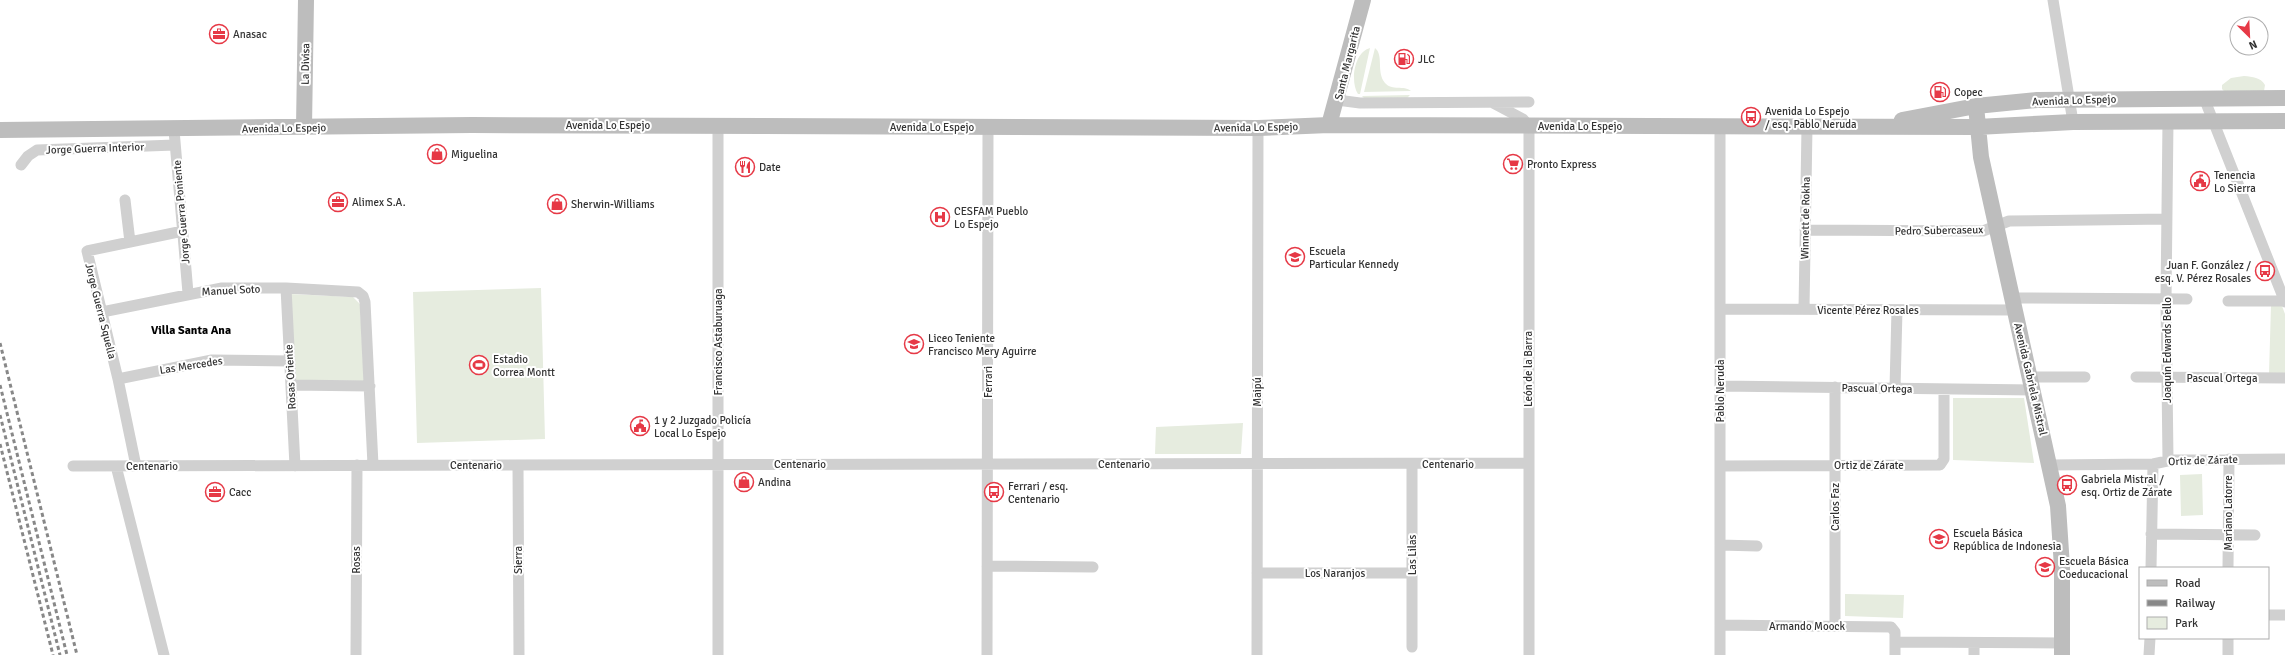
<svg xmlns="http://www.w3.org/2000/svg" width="2285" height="655" viewBox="0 0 2285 655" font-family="Signika,sans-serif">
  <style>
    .green { fill: #e6ecdf }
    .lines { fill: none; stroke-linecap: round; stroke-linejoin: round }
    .street { stroke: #d0d0d0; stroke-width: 11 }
    .secondary { stroke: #bdbdbd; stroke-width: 16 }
    .rail { stroke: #888; stroke-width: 3; stroke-dasharray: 4 3; stroke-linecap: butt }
    .labels { text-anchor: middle; stroke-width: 4; stroke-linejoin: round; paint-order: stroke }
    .poi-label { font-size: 11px; fill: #333; stroke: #fff; text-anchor: start }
    .street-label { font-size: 11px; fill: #333; stroke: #fff }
    .neighbourhood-label { font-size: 12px; font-weight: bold; fill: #000; stroke: #fff }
  </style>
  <rect width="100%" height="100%" fill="#fff"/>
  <path class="green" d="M 1370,48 L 1360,94 L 1358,94 C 1350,82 1354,52 1370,48 Z
    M 1375,48 C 1384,55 1376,72 1385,83 C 1392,91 1404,85 1411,91 L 1364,92 Z
    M 2244,76 C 2253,77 2260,77 2265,85 L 2264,91 L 2225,92 L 2222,89 L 2222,85 L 2231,78 Z
    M 1410,95 L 1407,98 L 1364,98 L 1362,96 Z
    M 541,288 L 545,439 L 417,443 L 413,292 Z
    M 290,294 L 353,297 L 360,304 L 364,381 L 296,380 Z
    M 2271,305 L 2282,306 L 2285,314 L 2285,374 L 2269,374 Z
    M 1953,398 L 2024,398 L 2034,463 L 1953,460 Z
    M 1243,423 L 1241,454 L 1155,454 L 1156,427 Z
    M 2202,474 L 2203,515 L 2181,516 L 2180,475 Z
    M 1845,594 L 1904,595 L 1903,618 L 1845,616 Z"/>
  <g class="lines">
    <path class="street" d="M 2053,0 L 2073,122
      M 2204,98 L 2285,302
      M 1337,100 L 1360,103 L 1529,102
      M 1493,103 L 1523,119 L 1529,126 L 1529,655
      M 1720,127 L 1720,655
      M 174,130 L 188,293
      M 21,165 L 28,156 L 37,150 L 175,145
      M 125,200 L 130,242
      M 1805,230 L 1983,231 L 2009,221 L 2167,219
      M 286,288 L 295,466
      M 2013,298 L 2187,299
      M 2228,301 L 2285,301
      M 1720,309 L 2016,310
      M 1804,309 L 1807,127
      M 102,312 L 222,288 L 286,288 L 358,292 L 363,296 L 365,302 L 373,465
      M 2031,377 L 2085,377
      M 2136,377 L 2285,378
      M 118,379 L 212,360 L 290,361
      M 291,385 L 370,386
      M 1720,386 L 2034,390
      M 1835,387 L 1835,626
      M 1895,388 L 1897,310
      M 2168,460 L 2166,299 L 2168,121
      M 1412,464 L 1412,647
      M 518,465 L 519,655
      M 2050,465 L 2153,464 L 2172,460 L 2285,459
      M 73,466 L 1527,463
      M 116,466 L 164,655
      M 136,466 L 118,379 L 87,251 L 183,231
      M 1720,466 L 1940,465 L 1944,459 L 1944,389
      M 2151,534 L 2255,535
      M 1720,545 L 1757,546
      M 987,566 L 1093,567
      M 2151,568 L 2153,464
      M 2228,568 L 2229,459
      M 1257,573 L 1412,573
      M 2268,615 L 2285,615
      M 1720,625 L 1891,627 L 1895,632 L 1895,655
      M 1895,642 L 2062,643
      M 356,655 L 357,465
      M 718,655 L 718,126
      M 987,655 L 988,127
      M 1257,655 L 1258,128
      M 1974,655 L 1974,643
      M 2149,655 L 2150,638
      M 2228,655 L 2228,638"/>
    <path class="secondary" d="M 1976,106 L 1981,157 L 2058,506 L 2062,567 L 2062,655
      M 1902,120 L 1976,106 L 2037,100 L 2285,98
      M 1329,125 L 1363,0
      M 304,127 L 306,0
      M 0,130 L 472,125 L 1258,128 L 1329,125 L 1977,127 L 2073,122 L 2285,121"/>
    <path class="rail" d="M 0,343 L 77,655
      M 0,385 L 67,655
      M 0,415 L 60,655
      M 0,444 L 53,655"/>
  </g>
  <defs>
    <symbol id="office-ring" viewBox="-11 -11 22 22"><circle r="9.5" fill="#fff" stroke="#e63946" stroke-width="1.5"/><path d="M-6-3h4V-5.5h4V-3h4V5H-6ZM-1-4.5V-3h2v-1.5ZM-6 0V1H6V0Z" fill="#e63946"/></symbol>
    <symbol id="fuel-ring" viewBox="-11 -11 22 22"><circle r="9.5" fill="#fff" stroke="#e63946" stroke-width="1.5"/><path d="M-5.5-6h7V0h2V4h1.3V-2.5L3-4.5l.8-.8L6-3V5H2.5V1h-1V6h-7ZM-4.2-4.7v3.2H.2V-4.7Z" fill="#e63946"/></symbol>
    <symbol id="bus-ring" viewBox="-11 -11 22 22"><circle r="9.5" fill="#fff" stroke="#e63946" stroke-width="1.5"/><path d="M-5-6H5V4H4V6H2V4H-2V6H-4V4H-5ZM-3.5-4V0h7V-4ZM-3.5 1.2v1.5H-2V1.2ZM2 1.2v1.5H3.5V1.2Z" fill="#e63946"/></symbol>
    <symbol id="shop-ring" viewBox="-11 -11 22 22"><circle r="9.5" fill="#fff" stroke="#e63946" stroke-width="1.5"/><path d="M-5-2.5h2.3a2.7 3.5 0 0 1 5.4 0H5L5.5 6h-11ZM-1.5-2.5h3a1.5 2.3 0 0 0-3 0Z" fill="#e63946"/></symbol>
    <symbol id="supermarket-ring" viewBox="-11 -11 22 22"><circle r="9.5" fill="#fff" stroke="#e63946" stroke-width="1.5"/><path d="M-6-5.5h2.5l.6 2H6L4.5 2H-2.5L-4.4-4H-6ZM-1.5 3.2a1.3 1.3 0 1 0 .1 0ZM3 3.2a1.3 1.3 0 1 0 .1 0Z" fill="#e63946"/></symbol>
    <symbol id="restaurant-ring" viewBox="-11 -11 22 22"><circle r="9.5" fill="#fff" stroke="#e63946" stroke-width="1.5"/><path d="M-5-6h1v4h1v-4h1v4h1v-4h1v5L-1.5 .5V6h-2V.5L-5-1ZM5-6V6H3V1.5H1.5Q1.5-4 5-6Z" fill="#e63946"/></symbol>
    <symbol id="civic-ring" viewBox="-11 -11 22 22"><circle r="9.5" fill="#fff" stroke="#e63946" stroke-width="1.5"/><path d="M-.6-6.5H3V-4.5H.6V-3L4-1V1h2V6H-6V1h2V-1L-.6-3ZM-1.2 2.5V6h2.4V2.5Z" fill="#e63946"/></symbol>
    <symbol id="hospital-ring" viewBox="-11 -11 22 22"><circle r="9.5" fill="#fff" stroke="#e63946" stroke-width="1.5"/><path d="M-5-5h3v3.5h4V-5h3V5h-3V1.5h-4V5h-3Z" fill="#e63946"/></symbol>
    <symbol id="school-ring" viewBox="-11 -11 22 22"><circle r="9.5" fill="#fff" stroke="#e63946" stroke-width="1.5"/><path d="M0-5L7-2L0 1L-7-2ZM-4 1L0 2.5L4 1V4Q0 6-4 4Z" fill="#e63946"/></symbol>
    <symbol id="stadium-ring" viewBox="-11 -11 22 22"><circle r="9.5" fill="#fff" stroke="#e63946" stroke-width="1.5"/><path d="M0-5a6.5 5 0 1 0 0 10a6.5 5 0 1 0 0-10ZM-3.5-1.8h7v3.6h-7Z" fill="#e63946"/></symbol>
  </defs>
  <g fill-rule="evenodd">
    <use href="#office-ring" x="208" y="23" width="22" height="22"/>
    <use href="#fuel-ring" x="1393" y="48" width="22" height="22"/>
    <use href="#fuel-ring" x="1929" y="81" width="22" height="22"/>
    <use href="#bus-ring" x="1740" y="106" width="22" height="22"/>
    <use href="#shop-ring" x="426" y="143" width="22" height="22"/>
    <use href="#supermarket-ring" x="1502" y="153" width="22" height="22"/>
    <use href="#restaurant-ring" x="734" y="156" width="22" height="22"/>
    <use href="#civic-ring" x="2189" y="170" width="22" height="22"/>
    <use href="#office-ring" x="327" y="191" width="22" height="22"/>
    <use href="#shop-ring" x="546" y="193" width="22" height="22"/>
    <use href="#hospital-ring" x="929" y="206" width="22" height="22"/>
    <use href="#school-ring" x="1284" y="246" width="22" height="22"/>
    <use href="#bus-ring" x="2254" y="260" width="22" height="22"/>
    <use href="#school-ring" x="903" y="333" width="22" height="22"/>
    <use href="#stadium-ring" x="468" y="354" width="22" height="22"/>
    <use href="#civic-ring" x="629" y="415" width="22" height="22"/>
    <use href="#shop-ring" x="733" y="471" width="22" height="22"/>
    <use href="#bus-ring" x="2056" y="474" width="22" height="22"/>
    <use href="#office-ring" x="204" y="481" width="22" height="22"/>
    <use href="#bus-ring" x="983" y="481" width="22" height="22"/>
    <use href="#school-ring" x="1928" y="528" width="22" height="22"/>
    <use href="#school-ring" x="2034" y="556" width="22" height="22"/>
  </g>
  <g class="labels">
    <g class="poi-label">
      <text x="233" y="38">Anasac</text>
      <text x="1418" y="63">JLC</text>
      <text x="1954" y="96">Copec</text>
      <text x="1765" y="115">Avenida Lo Espejo<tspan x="1765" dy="13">/ esq. Pablo Neruda</tspan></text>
      <text x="451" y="158">Miguelina</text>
      <text x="1527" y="168">Pronto Express</text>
      <text x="759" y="171">Date</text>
      <text x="2214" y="179">Tenencia<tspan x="2214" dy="13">Lo Sierra</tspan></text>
      <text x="352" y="206">Alimex S.A.</text>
      <text x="571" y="208">Sherwin-Williams</text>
      <text x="954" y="215">CESFAM Pueblo<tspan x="954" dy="13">Lo Espejo</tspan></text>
      <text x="1309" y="255">Escuela<tspan x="1309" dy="13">Particular Kennedy</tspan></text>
      <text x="2251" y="269" text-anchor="end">Juan F. González /<tspan x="2251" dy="13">esq. V. Pérez Rosales</tspan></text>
      <text x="928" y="342">Liceo Teniente<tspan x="928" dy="13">Francisco Mery Aguirre</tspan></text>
      <text x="493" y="363">Estadio<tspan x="493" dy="13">Correa Montt</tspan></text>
      <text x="654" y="424">1 y 2 Juzgado Policía<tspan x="654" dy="13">Local Lo Espejo</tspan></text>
      <text x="2081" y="483">Gabriela Mistral /<tspan x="2081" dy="13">esq. Ortiz de Zárate</tspan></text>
      <text x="758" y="486">Andina</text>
      <text x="1008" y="490">Ferrari / esq.<tspan x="1008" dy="13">Centenario</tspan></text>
      <text x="229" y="496">Cacc</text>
      <text x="1953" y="537">Escuela Básica<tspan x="1953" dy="13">República de Indonesia</tspan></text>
      <text x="2059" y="565">Escuela Básica<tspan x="2059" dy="13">Coeducacional</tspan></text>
    </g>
    <g class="street-label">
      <text transform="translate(1347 63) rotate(-76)" y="4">Santa Margarita</text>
      <text transform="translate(305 64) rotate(-89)" y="4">La Divisa</text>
      <text transform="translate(2074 100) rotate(-2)" y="4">Avenida Lo Espejo</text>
      <text x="608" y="129">Avenida Lo Espejo</text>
      <text x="1580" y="130">Avenida Lo Espejo</text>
      <text x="932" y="131">Avenida Lo Espejo</text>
      <text transform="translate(1256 127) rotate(-1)" y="4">Avenida Lo Espejo</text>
      <text transform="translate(284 128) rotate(-1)" y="4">Avenida Lo Espejo</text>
      <text transform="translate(95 148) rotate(-2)" y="4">Jorge Guerra Interior</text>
      <text transform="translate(181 212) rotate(-95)" y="4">Jorge Guerra Poniente</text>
      <text transform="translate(1805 218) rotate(-89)" y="4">Winnett de Rokha</text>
      <text transform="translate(1939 230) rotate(-1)" y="4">Pedro Subercaseux</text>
      <text transform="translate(231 290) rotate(-3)" y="4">Manuel Soto</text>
      <text x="1868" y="314">Vicente Pérez Rosales</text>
      <text transform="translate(101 311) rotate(76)" y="4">Jorge Guerra Squella</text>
      <text transform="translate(718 342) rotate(-90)" y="4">Francisco Astaburuaga</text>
      <text transform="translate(2167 350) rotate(-90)" y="4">Joaquín Edwards Bello</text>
      <text transform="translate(191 365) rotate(-9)" y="4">Las Mercedes</text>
      <text transform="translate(1528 369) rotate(-90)" y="4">León de la Barra</text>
      <text transform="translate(290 377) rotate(-93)" y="4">Rosas Oriente</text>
      <text x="2222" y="382">Pascual Ortega</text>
      <text transform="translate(2031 379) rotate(77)" y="4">Avenida Gabriela Mistral</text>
      <text transform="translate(988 382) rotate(-90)" y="4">Ferrari</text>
      <text transform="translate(1877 388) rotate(1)" y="4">Pascual Ortega</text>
      <text transform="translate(1720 391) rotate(-90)" y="4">Pablo Neruda</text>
      <text transform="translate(1257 392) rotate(-90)" y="4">Maipú</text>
      <text transform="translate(2203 460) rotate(-2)" y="4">Ortiz de Zárate</text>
      <text x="800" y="468">Centenario</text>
      <text x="1124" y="468">Centenario</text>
      <text x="1448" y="468">Centenario</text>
      <text x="476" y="469">Centenario</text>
      <text x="1869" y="469">Ortiz de Zárate</text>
      <text x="152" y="470">Centenario</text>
      <text transform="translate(1835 507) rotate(-90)" y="4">Carlos Faz</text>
      <text transform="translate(2228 513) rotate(-90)" y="4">Mariano Latorre</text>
      <text transform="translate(1412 555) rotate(-90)" y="4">Las Lilas</text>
      <text transform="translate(356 560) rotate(-90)" y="4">Rosas</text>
      <text transform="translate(518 560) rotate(-90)" y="4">Sierra</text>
      <text x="1335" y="577">Los Naranjos</text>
      <text x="1807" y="630">Armando Moock</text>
    </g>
    <g class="neighbourhood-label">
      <text x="191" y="334">Villa Santa Ana</text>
    </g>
  </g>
  <rect x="2139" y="567" width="130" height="72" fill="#ffffff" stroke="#adadad"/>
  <rect x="2147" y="580" width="20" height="6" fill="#bdbdbd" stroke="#adadad"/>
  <text x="2175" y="587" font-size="12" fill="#333333">Road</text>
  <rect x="2147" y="600" width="20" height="6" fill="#888888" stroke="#adadad"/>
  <text x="2175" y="607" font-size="12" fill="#333333">Railway</text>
  <rect x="2147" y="617" width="20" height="12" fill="#e6ecdf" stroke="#adadad"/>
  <text x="2175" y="627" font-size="12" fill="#333333">Park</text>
  <g transform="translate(2249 36) rotate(156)"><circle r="19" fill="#ffffff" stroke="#adadad"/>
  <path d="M0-3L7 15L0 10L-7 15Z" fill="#e63946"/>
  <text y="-6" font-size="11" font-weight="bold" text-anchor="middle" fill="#333333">N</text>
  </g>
</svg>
